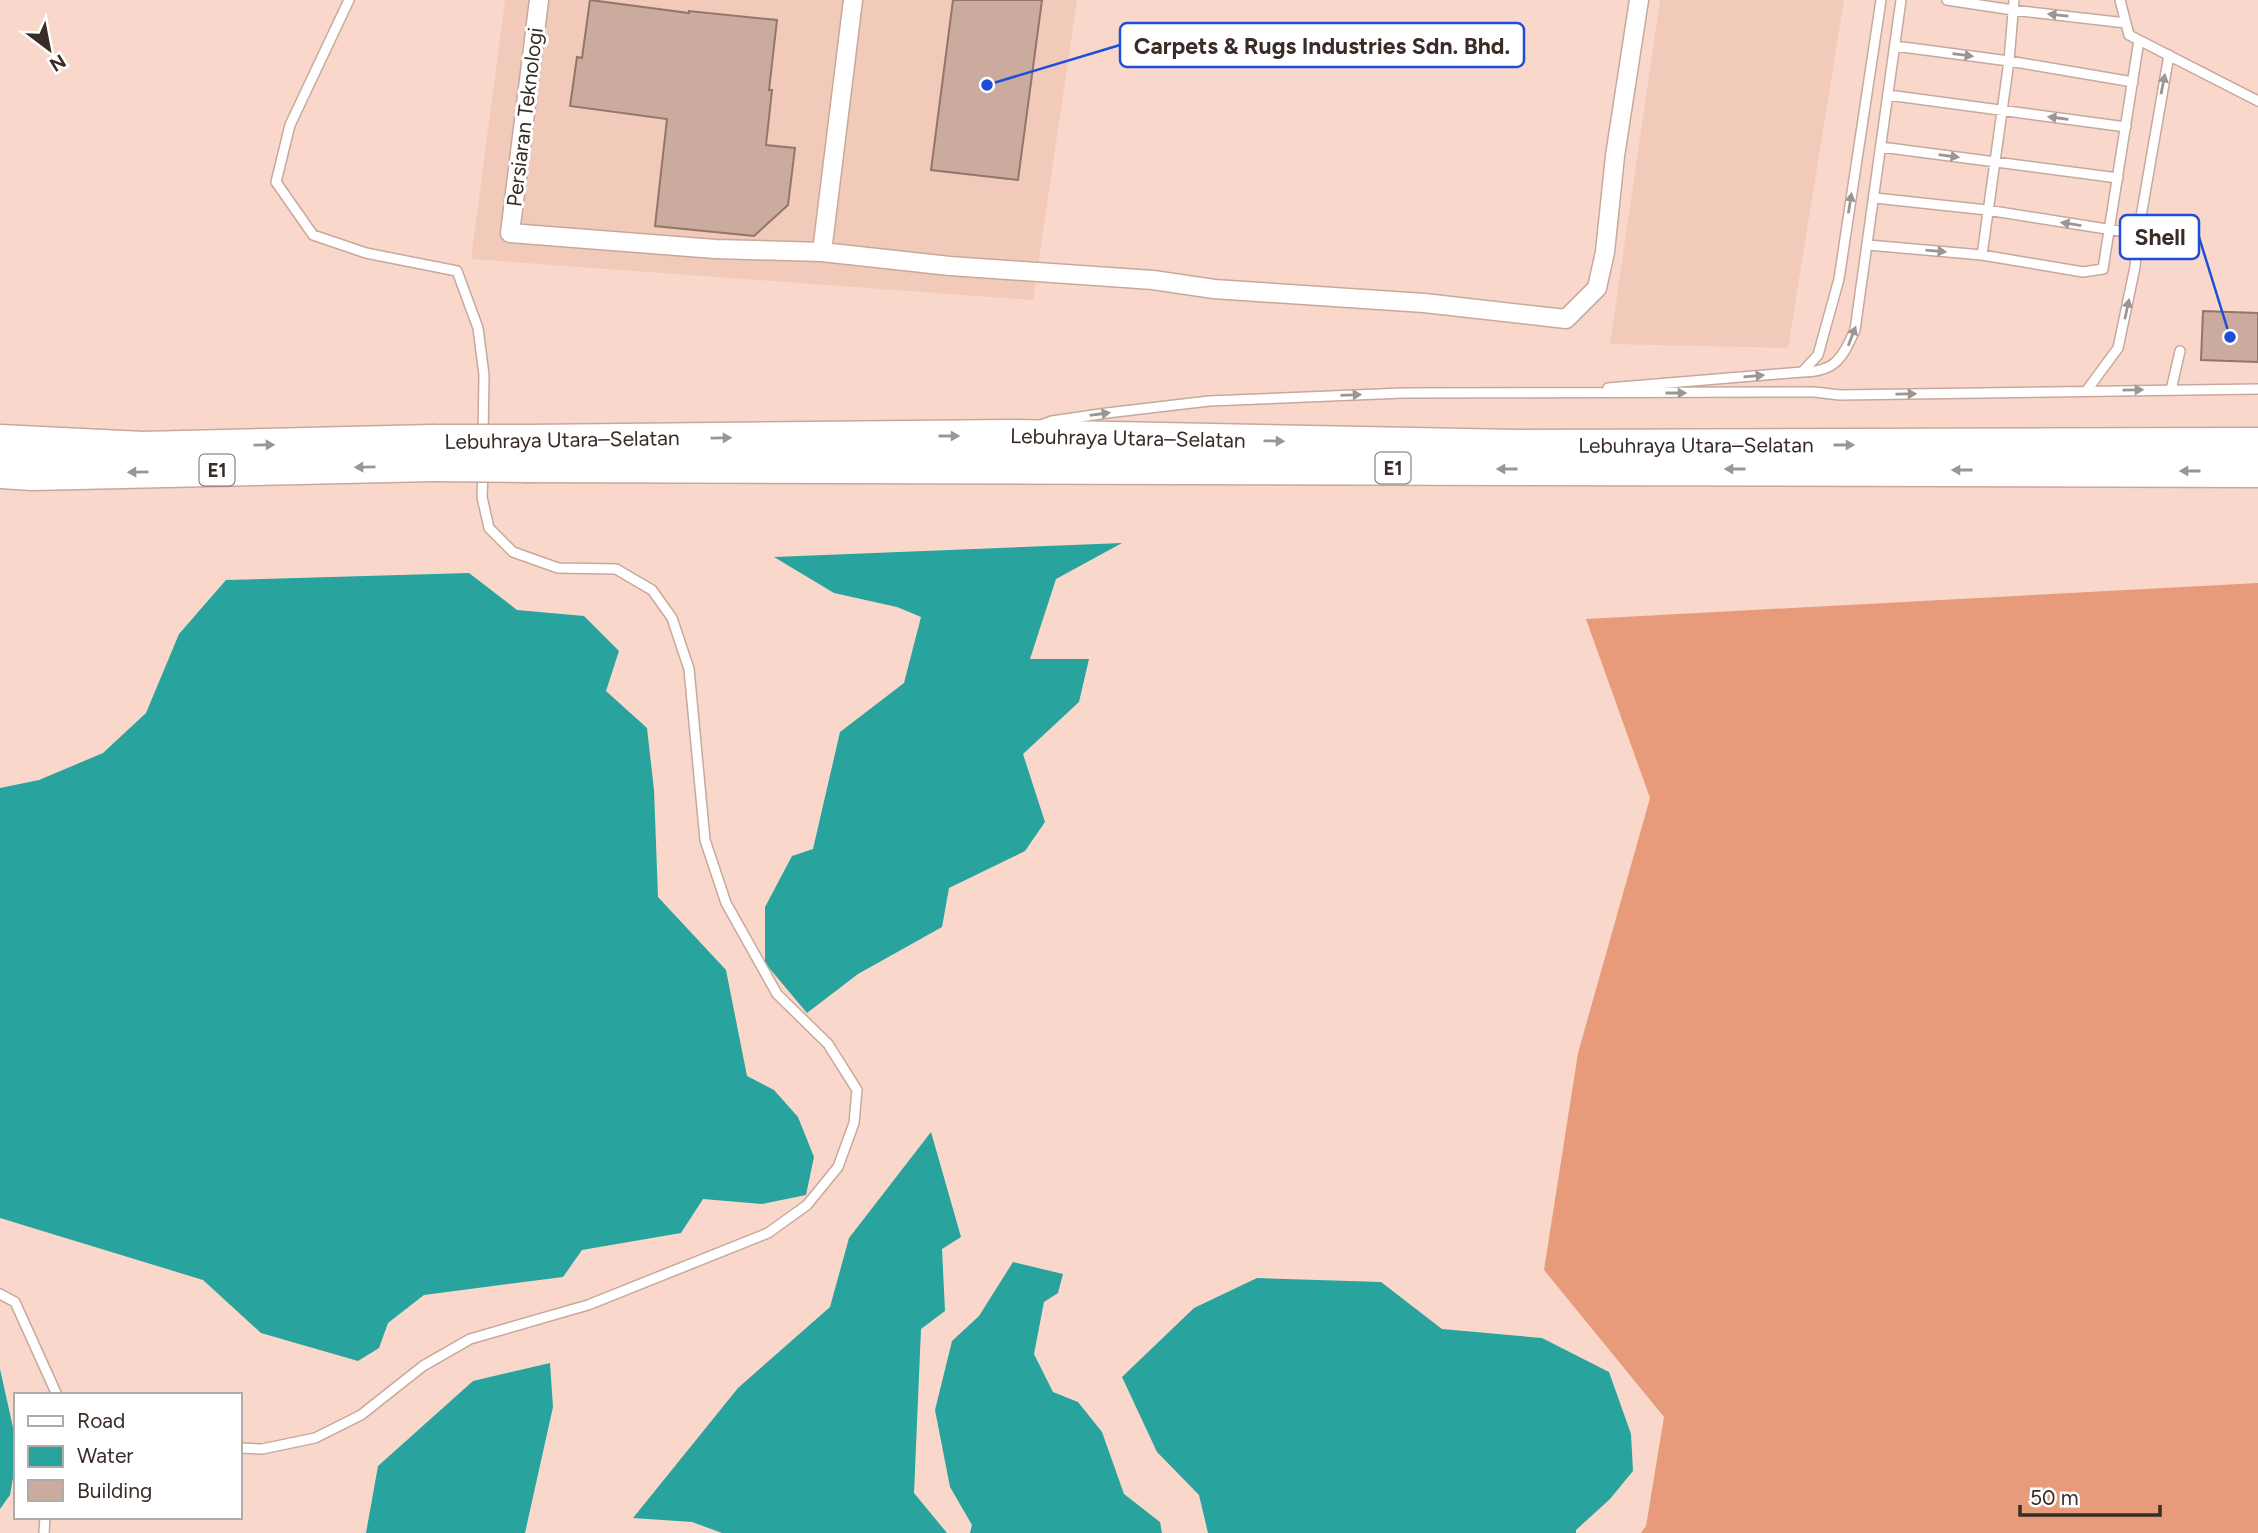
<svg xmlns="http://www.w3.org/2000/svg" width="2258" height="1533" viewBox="0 0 2258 1533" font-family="Figtree,sans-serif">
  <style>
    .built { fill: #f2caba }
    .forest { fill: #e89b7b }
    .water { fill: #29a39d }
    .building { fill: #cbab9e; stroke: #93756a; stroke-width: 2 }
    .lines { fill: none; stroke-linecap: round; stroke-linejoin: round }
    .lane-casing { stroke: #c8a89c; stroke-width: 12 }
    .street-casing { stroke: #c8a89c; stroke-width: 21 }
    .highway-casing { stroke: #c8a89c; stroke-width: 35 }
    .lane { stroke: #fff; stroke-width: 9 }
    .street { stroke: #fff; stroke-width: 18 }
    .highway { stroke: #fff; stroke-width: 32 }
    .highway-bridge-casing { stroke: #c8a89c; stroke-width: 35; stroke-linecap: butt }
    .highway-bridge { stroke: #fff; stroke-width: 32 }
    .oneway { fill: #9c9693 }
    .labels { text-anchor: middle; stroke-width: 6; stroke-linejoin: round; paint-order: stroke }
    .shield { fill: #fff; stroke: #746b68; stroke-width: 2 }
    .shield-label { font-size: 19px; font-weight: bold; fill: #392c27 }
    .street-label { font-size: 21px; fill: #392c27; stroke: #fff }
    .leader { fill: none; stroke: #1d4ed8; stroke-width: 2.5 }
    .callout-dot { fill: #1d4ed8; stroke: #fff; stroke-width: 2.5 }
    .callout { fill: #fff; stroke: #1d4ed8; stroke-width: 2.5 }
    .callout-label { font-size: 23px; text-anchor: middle; font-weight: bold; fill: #392c27 }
  </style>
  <rect width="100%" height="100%" fill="#f9d8cb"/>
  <path class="built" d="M 505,0 L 1077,0 L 1033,300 L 471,259 Z
    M 1660,0 L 1844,0 L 1788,348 L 1610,344 Z"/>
  <path class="forest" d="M 2258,583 L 2258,1533 L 1641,1533 L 1646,1526 L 1664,1417 L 1544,1270 L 1578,1053 L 1650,798 L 1586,619 Z"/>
  <path class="water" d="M 1122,543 L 1056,579 L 1030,659 L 1089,659 L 1079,702 L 1023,754 L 1045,822 L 1025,851 L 949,888 L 942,927 L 858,974 L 807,1013 L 765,963 L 765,907 L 792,856 L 813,849 L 840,732 L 904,683 L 921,617 L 897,607 L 834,593 L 774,557 Z
    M 469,573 L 517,610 L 584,616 L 619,651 L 606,691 L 647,728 L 654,790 L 658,897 L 726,970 L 747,1076 L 774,1090 L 798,1117 L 814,1157 L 806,1195 L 762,1204 L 703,1199 L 681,1233 L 582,1250 L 563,1277 L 424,1295 L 388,1323 L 379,1348 L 358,1361 L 261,1333 L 203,1280 L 0,1218 L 0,788 L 39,780 L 103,753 L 146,713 L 179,634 L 226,580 Z
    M 931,1132 L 961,1237 L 942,1249 L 945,1311 L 921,1329 L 914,1493 L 947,1533 L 722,1533 L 692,1522 L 633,1518 L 738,1388 L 830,1307 L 849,1238 Z
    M 1013,1262 L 1063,1274 L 1058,1293 L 1044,1302 L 1034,1354 L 1053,1392 L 1078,1402 L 1102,1432 L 1124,1494 L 1160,1522 L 1162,1533 L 970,1533 L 972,1525 L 950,1487 L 935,1410 L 952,1341 L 979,1316 Z
    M 1257,1278 L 1381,1282 L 1442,1329 L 1542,1338 L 1609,1372 L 1631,1434 L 1633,1471 L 1610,1499 L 1576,1530 L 1576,1533 L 1208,1533 L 1199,1495 L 1157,1452 L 1122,1377 L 1194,1308 Z
    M 550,1363 L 553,1407 L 525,1533 L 366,1533 L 378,1466 L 473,1381 Z
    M 0,1369 L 16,1441 L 16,1461 L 10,1495 L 0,1509 Z"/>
  <path class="building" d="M 590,0 L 689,13 L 689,11 L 777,20 L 769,90 L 772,90 L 766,145 L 795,148 L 788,205 L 754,236 L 655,226 L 667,119 L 570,106 L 577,57 L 582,58 Z
    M 953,0 L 1042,0 L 1018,180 L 931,170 Z
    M 2203,311 L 2258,313 L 2258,362 L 2201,360 Z"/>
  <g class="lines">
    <defs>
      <path id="lane" d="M 349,0 L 290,125 L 276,182 L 313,235 L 366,253 L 457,271 L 478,328 L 484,375 L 483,436
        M 1947,0 L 2013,10 L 2126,23
        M 2120,0 L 2129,35 L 2258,101
        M 1895,46 L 2009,61 L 2133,82
        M 1888,95 L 2126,127
        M 1881,147 L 2118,178
        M 1875,198 L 1987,210 L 2138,234
        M 1868,245 L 1982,255 L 2083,272 L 2103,269 L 2139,40
        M 1982,255 L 2009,61 L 2014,0
        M 1802,372 C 1836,372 1842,358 1855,330 L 1901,0
        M 1608,388 L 1802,372 L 1818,355 L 1839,279 L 1881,0
        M 2087,390 L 2118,348 L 2135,267 L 2138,234 L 2169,55
        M 2171,390 L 2180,351
        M 1041,425 L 1052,421 L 1107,413 L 1209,401 L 1403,393 L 1814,392 L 1840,395 L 2258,389
        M 0,1294 L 15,1302 L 57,1395
        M 240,1448 L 262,1449 L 315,1438 L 361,1415 L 423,1366 L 470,1339 L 588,1305 L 768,1233 L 807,1205 L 838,1167 L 854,1123 L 857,1090 L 828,1044 L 777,994 L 726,903 L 705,840 L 689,669 L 672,618 L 652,590 L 616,569 L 558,568 L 513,552 L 489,528 L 482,497 L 483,471
        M 44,1533 L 45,1517"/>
      <path id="street" d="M 539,0 L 510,233 L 715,249 L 822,252 L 950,266 L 1153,280 L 1214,289 L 1424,303 L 1566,319 L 1597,288 L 1605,252 L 1615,156 L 1639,0
        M 822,252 L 853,0"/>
      <g id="highway">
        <path d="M 0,441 L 143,448 L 432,441"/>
        <path id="s1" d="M 530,441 L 1010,436 L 1515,446 L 2258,444"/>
        <path d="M 529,466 L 2258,471"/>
        <path d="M 0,472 L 32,474 L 433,465"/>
      </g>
    </defs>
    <use href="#lane" class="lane-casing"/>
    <use href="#street" class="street-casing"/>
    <use href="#highway" class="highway-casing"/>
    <use href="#lane" class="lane"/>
    <use href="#street" class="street"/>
    <use href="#highway" class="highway"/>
    <defs>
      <path id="highway-bridge" d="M 432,441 L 530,441
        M 433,465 L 529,466"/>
    </defs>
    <use href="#highway-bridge" class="highway-bridge-casing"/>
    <use href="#highway-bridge" class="highway-bridge"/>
  </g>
  <defs><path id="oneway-solid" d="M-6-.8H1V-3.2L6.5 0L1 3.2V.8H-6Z" transform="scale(1.75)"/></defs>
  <g class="oneway">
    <use href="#oneway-solid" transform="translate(2058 15) rotate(-174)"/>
    <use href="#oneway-solid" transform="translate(1963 55) rotate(7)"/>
    <use href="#oneway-solid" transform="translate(2163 84) rotate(-79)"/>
    <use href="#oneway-solid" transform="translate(2058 118) rotate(-172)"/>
    <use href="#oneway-solid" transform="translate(1949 156) rotate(8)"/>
    <use href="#oneway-solid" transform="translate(1850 203) rotate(-81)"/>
    <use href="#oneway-solid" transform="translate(2071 224) rotate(-171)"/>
    <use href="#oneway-solid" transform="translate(1936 251) rotate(5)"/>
    <use href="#oneway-solid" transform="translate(2127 309) rotate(-78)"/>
    <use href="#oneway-solid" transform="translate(1852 336) rotate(-69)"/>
    <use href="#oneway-solid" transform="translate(1754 376) rotate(-5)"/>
    <use href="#oneway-solid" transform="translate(2133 390) rotate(-1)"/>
    <use href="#oneway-solid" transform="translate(1676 393)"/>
    <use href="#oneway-solid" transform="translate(1906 394) rotate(-1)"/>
    <use href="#oneway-solid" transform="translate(1351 395) rotate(-2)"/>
    <use href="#oneway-solid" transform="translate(1100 414) rotate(-8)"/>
    <use href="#oneway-solid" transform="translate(949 436)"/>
    <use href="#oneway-solid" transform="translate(721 438) rotate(-1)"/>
    <use href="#oneway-solid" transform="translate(1274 441) rotate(1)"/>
    <use href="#oneway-solid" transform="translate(264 445) rotate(-1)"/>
    <use href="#oneway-solid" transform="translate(1844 445)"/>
    <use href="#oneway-solid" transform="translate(365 467) rotate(179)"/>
    <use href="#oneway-solid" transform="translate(1507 469) rotate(-180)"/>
    <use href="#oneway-solid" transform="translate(1735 469) rotate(-180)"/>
    <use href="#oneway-solid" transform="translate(1962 470) rotate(-180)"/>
    <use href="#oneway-solid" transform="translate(2190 471) rotate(-180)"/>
    <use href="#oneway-solid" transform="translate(138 472) rotate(179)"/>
  </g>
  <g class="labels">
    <g class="shield">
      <rect x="1375.5" y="452.5" width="35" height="31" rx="5"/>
      <rect x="199.5" y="454.5" width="35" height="31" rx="5"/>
    </g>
    <g class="shield-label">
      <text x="1393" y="475">E1</text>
      <text x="217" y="477">E1</text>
    </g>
    <g class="street-label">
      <text transform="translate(525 117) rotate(-83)" y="7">Persiaran Teknologi</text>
      <text dy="7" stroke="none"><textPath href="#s1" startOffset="598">Lebuhraya Utara–Selatan</textPath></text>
      <text transform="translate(562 440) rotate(-1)" y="7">Lebuhraya Utara–Selatan</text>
      <text dy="7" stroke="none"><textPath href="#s1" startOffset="1166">Lebuhraya Utara–Selatan</textPath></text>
    </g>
  </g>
  <path class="leader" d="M987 85L1120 45M2230 337L2199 237"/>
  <g class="callout-dot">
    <circle cx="987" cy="85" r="7"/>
    <circle cx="2230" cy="337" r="7"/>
  </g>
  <g class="callout">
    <rect x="1120" y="23" width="404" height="44" rx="7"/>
    <rect x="2120" y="215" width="79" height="44" rx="7"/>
  </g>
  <g class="callout-label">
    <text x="1322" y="54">Carpets &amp; Rugs Industries Sdn. Bhd.</text>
    <text x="2160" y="245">Shell</text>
  </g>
  <rect x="14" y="1393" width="228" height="126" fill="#ffffff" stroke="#b0aba9" stroke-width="2"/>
  <rect x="28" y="1416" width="35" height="10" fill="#ffffff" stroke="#b0aba9" stroke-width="2"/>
  <text x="77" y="1428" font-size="21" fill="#392c27">Road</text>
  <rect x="28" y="1446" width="35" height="21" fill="#29a39d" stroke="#b0aba9" stroke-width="2"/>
  <text x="77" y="1463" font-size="21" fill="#392c27">Water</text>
  <rect x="28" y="1480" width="35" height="21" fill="#cbab9e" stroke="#b0aba9" stroke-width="2"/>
  <text x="77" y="1498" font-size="21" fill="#392c27">Building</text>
  <g transform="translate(49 49) rotate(148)" stroke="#ffffff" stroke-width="5" paint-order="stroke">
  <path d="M0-5L12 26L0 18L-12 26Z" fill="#392c27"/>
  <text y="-10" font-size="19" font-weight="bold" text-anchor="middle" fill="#392c27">N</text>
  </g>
  <path d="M2020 1505v10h140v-10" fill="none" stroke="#392c27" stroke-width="3.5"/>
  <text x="2030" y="1505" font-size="21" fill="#392c27" stroke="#ffffff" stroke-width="5" paint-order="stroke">50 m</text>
</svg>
